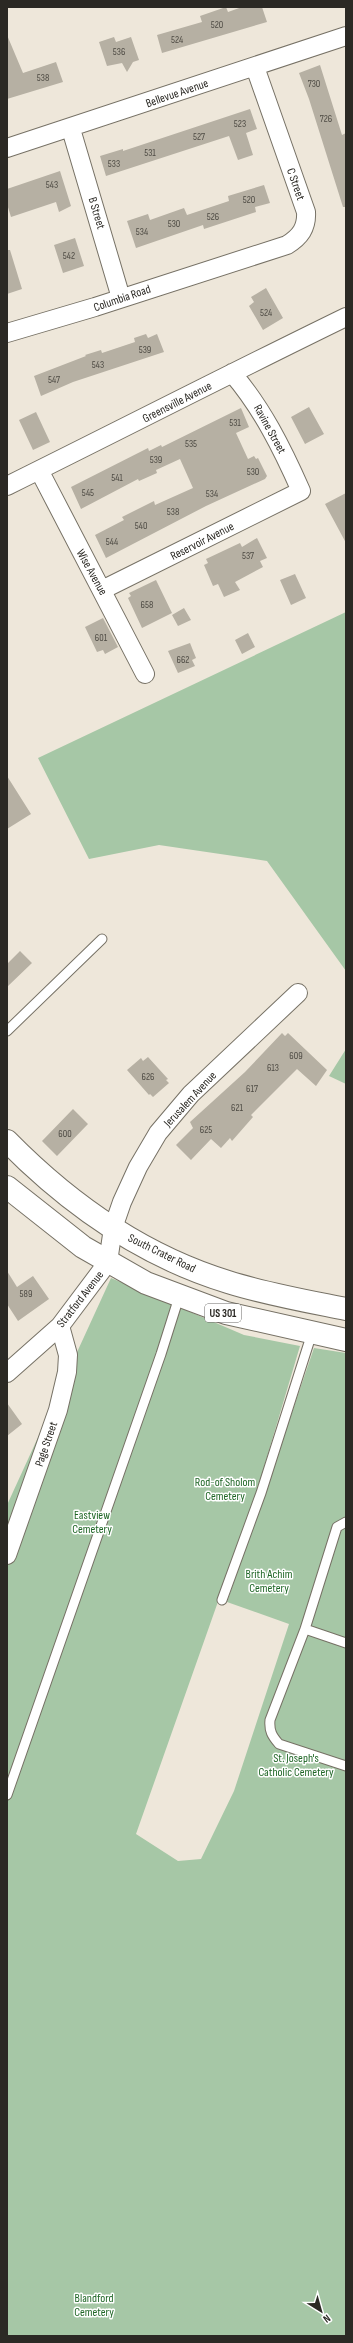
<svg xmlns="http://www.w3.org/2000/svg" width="353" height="2343" viewBox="0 0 353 2343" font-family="'Sofia Sans Condensed',sans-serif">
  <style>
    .green { fill: #a6c7a6 }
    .building { fill: #b6b0a3 }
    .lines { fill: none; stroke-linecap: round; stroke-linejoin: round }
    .service-casing { stroke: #767165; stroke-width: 11 }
    .minor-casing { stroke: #767165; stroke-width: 20 }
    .primary-casing { stroke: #767165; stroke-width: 24 }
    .service { stroke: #fff; stroke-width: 9 }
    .minor { stroke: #fff; stroke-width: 18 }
    .primary { stroke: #fff; stroke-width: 22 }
    .labels { text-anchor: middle; stroke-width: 3; stroke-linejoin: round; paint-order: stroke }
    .number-label { font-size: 10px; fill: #4e4b44 }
    .shield { fill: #fff; stroke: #6b6966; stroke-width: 1 }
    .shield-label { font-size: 11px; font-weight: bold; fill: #2b2924 }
    .street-label { font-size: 12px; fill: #2b2924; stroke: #fff }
    .park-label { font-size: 12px; fill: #1f6626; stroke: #fff }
  </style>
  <rect width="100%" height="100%" fill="#eee7da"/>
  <path class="green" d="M 346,612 L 346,971 L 267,861 L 159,845 L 89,859 L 38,758 Z
    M 346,1049 L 346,1084 L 329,1076 Z
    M 111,1278 L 244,1335 L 300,1346 L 256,1494 L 136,1834 L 178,1861 L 201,1859 L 234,1791 L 289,1624 L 227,1602 L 314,1348 L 346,1353 L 346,2336 L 7,2336 L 7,1505 Z"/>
  <path class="building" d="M 226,7 L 228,12 L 242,7 L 262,7 L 267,22 L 162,53 L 157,35 L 202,22 L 200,16 Z
    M 7,35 L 23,73 L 56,62 L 63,82 L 7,99 Z
    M 114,37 L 116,42 L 131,37 L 139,60 L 133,62 L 127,72 L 122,63 L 107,66 L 99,42 Z
    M 320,65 L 342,135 L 346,133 L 346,207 L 343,207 L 309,99 L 299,73 Z
    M 250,109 L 257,129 L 246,133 L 253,155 L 238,160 L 229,136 L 106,176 L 100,156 L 123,149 L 123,151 Z
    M 60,171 L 71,206 L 59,212 L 56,202 L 11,217 L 7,204 L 7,189 Z
    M 264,185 L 270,203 L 255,207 L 256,212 L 204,229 L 203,225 L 136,248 L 127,221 L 148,214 L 150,220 L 184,208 L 187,215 L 229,201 L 228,196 Z
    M 75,238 L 84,266 L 63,273 L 54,245 Z
    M 7,250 L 10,250 L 22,289 L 7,294 Z
    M 266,288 L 283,318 L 263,330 L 249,306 L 254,302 L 251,297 Z
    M 146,334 L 148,338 L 157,334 L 164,352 L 73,382 L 41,396 L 34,376 L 86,356 L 85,355 L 101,350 L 102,353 L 135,342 L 134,338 Z
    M 309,407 L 324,434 L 305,444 L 291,417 Z
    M 241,408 L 249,427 L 236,433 L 248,459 L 254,456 L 256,459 L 258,458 L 267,476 L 265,479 L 206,506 L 106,558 L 95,535 L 124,520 L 122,517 L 154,501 L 155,505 L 193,488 L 180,459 L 156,470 L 157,473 L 139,481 L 138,479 L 81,509 L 71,487 L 148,448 L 149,451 L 161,445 L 162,447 Z
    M 36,412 L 50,442 L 33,450 L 19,420 Z
    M 346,493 L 346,543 L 325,504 Z
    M 257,538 L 267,558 L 260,561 L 263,567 L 235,582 L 240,590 L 224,597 L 218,584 L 213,586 L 204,565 L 208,563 L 206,559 L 240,543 L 242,547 Z
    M 295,574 L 306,598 L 291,605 L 280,580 Z
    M 156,580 L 172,613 L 142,628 L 128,598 L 131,596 L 129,593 Z
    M 184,608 L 191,620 L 178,626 L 172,615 Z
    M 103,618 L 118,647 L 105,654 L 103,650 L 97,652 L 85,627 Z
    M 248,633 L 255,647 L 242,654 L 235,640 Z
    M 190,643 L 196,658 L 192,660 L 195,666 L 178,673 L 168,651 Z
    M 7,776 L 31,814 L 7,829 Z
    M 20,951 L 32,963 L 7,987 L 7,964 Z
    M 282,1033 L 285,1036 L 288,1033 L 327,1070 L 316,1086 L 297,1069 L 251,1115 L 253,1117 L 232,1141 L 230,1138 L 221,1148 L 211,1139 L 191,1160 L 176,1145 L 193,1128 L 190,1122 L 245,1072 Z
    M 148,1057 L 168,1079 L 166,1080 L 169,1083 L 153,1097 L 150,1094 L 149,1095 L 127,1070 L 141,1058 L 143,1061 Z
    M 73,1109 L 88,1124 L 57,1156 L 42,1141 Z
    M 7,1271 L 17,1287 L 33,1276 L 49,1299 L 18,1321 L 7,1304 Z
    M 7,1403 L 22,1424 L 7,1436 Z"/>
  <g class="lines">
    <defs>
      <path id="service" d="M 7,1031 L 102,939
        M 346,1522 L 337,1527 L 305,1629 L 270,1720 C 269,1731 272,1736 279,1744 L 346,1766
        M 222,1600 L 261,1493 L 312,1333
        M 305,1629 L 346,1643
        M 7,1795 L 161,1354 L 179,1297"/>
      <path id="minor" d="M 71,129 L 121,298
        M 7,148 L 346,36
        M 7,333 L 95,307 L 287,245 C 300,237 307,228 306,212 L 255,67
        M 39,470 L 145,674
        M 7,486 C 120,430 233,372 346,317
        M 102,590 L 301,491 C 282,448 262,408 232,373
        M 7,1373 L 60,1326 L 108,1262 L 113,1228 L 122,1202 L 138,1167 L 158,1133 L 191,1094 L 298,993
        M 7,1555 L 58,1410 L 67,1372 L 68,1355 L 60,1326"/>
      <path id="primary" d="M 7,1141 C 69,1204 143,1256 228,1282 C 266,1294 306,1301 346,1309
        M 7,1187 L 83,1247 L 146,1283 L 226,1313 L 346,1340"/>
    </defs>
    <use href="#service" class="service-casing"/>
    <use href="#minor" class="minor-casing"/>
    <use href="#primary" class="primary-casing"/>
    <use href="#service" class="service"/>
    <use href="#minor" class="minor"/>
    <use href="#primary" class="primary"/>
  </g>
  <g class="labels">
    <g class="number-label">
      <text x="217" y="28">520</text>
      <text x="177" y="43">524</text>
      <text x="119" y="55">536</text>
      <text x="43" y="81">538</text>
      <text x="314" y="87">730</text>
      <text x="326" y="122">726</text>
      <text x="240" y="127">523</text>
      <text x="199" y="140">527</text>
      <text x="150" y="156">531</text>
      <text x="114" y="167">533</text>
      <text x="52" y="188">543</text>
      <text x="249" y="203">520</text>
      <text x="213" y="220">526</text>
      <text x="174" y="227">530</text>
      <text x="142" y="235">534</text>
      <text x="69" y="259">542</text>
      <text x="266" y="316">524</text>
      <text x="145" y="353">539</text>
      <text x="98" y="368">543</text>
      <text x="54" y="383">547</text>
      <text x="235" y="426">531</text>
      <text x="191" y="447">535</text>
      <text x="156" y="463">539</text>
      <text x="253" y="475">530</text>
      <text x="117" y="481">541</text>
      <text x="88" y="496">545</text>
      <text x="212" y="497">534</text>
      <text x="173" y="515">538</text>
      <text x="141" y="529">540</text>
      <text x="112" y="545">544</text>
      <text x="248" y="559">537</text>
      <text x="147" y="608">658</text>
      <text x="101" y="641">601</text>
      <text x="183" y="663">662</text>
      <text x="296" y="1059">609</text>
      <text x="273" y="1071">613</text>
      <text x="148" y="1080">626</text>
      <text x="252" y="1092">617</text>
      <text x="237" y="1111">621</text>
      <text x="206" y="1133">625</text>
      <text x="65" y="1137">600</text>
      <text x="26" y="1297">589</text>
    </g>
    <rect class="shield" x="205" y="1304" width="36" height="18" rx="3"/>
    <g class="shield-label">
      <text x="223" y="1317">US 301</text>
    </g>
    <g class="street-label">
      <text transform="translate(177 93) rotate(-19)" y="4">Bellevue Avenue</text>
      <text transform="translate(296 184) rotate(71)" y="4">C Street</text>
      <text transform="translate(97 213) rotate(73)" y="4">B Street</text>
      <text transform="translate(122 298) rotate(-19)" y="4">Columbia Road</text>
      <text transform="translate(177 402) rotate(-27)" y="4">Greensville Avenue</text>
      <text transform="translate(270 429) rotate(61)" y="4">Ravine Street</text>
      <text transform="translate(202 541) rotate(-27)" y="4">Reservoir Avenue</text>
      <text transform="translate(92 572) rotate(61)" y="4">Wise Avenue</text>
      <text transform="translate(190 1099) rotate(-47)" y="4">Jerusalem Avenue</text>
      <text transform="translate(162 1253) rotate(26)" y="4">South Crater Road</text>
      <text transform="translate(80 1299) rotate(-52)" y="4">Stratford Avenue</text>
      <text transform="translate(46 1444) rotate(-71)" y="4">Page Street</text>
    </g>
    <g class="park-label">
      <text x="225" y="1486">Rod-of Sholom<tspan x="225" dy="14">Cemetery</tspan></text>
      <text x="92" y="1519">Eastview<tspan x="92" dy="14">Cemetery</tspan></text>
      <text x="269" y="1578">Brith Achim<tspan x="269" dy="14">Cemetery</tspan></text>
      <text x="296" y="1762">St. Joseph's<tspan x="296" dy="14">Catholic Cemetery</tspan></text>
      <text x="94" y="2302">Blandford<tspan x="94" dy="14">Cemetery</tspan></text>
    </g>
  </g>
  <rect width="353" height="2343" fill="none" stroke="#2b2924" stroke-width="16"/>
  <g transform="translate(321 2311) rotate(143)" stroke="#ffffff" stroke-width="3" paint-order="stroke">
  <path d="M0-3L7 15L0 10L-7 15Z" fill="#2b2924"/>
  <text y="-6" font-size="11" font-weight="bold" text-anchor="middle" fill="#2b2924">N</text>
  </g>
</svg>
